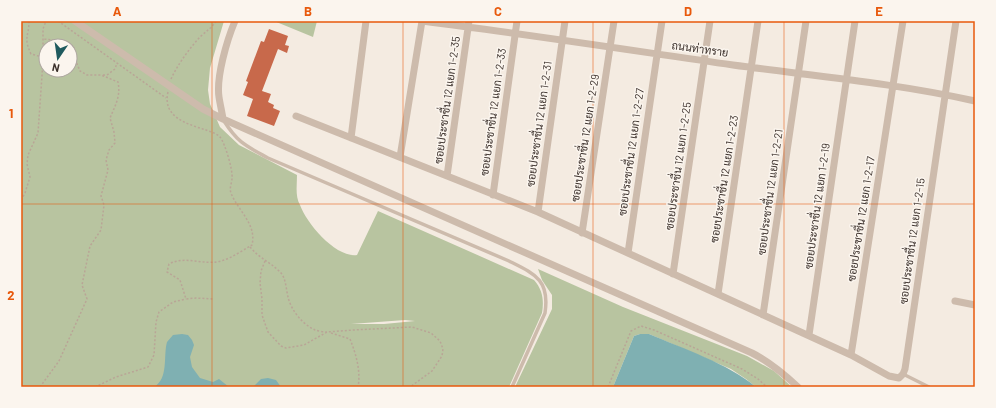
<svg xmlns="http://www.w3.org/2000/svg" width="996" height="408" viewBox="0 0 996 408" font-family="Barlow,Sarabun,sans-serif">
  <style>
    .green { fill: #b8c4a0; fill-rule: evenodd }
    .water { fill: #7fb0b2 }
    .building { fill: #c8694b }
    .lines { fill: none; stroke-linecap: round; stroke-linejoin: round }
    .path { stroke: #b9a596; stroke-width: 1.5; stroke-dasharray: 2 2; stroke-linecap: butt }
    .service { stroke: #cdbbac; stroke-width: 3.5 }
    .minor { stroke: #cdbbac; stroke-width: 7 }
    .grid { fill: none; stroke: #e8590c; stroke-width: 1; stroke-opacity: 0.55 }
    .labels { text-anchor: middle; stroke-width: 3; stroke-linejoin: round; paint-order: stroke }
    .street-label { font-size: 11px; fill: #3b302b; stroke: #fbf5ee }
    .neatline { fill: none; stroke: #e8590c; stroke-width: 1.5 }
    .grid-label { font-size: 13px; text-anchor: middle; font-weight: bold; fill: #e8590c }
  </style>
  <rect width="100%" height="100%" fill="#f4ebe1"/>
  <path class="green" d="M 21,21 L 224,21 L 210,68 L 208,90 L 210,104 L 220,127 L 239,145 L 297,175 C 297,185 295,196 300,205 C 307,224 336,258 357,255 L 378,211 L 534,280 C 543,290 544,301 542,313 L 509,387 L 21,387 ZM 46,46 L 70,46 L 70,70 L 46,70 ZM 405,320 L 415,321 L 384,324 L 351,324 Z
    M 274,21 L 317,21 L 313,37 Z
    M 538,269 L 623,307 L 747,356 L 774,371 L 792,387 L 756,387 L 746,379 L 731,369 L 649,334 L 640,334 L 634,336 L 613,387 L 515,387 L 552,309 L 552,295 L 542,280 Z"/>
  <path class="water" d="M 182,334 L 188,335 L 192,340 L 194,345 L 190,357 L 192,367 L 200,378 L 213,382 L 219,379 L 229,387 L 154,387 C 169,378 163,356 167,342 L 173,335 Z
    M 640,334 L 649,334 C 684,349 727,363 756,387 L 613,387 L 634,336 Z
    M 268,378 L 276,380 L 281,387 L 253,387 L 261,379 Z"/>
  <path class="building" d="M 269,29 L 288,36 L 285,45 L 289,46 L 287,53 L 278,49 L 262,91 L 271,94 L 268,102 L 274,105 L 273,108 L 280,111 L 274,126 L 247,116 L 253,99 L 243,95 L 248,82 L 246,81 L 261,41 L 264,42 Z"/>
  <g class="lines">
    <path class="path" d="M 29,21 C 29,37 23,37 31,54 L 42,57
      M 58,21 L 166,98
      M 103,75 L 107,75 L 115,69 L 117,63
      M 171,79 C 178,64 189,49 200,37 C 206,31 212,28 216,21
      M 168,92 C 162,117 187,124 206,130 C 211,132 216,133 220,137 C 225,143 233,170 232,178 C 232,183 229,188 231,193 C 238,211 257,224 252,245 C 243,250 232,258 221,261 C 204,266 186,255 169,264 L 167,272 L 180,280 L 186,299 L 196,298 L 214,299
      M 21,200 L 25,193 L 30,177 L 27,164 L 28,155 L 38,133 L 43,61 L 43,29 L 46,21
      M 250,247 C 260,259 272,263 281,273 C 286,279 286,289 288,297 C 291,310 302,324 315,330 C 318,331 323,332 327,332
      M 265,261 L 261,271 L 260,283 L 262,299 L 262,315 L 268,332 L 281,346 L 286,348 L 304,345 L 327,332 L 353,330 L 412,327 L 431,333 L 440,341 L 443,349 L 442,356 L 432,371 L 410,387
      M 331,333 L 350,339 C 356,354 361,371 358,387
      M 40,387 L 59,361 L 87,299 L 82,285 L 90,246 L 101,230 L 104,205 L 101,196 L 108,170 L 106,160 L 109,150 L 115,143 L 114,132 L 110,118 C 115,106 121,96 118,82 L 101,75 L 87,75 L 80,71 L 75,59 L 74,47 L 65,41 L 43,39
      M 95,387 L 116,377 L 148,367 L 154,355 L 156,322 L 159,312 L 173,302 L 186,299
      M 608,387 L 631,331 L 641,326 L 654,330 L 742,369 L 758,379 L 767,387"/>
    <path class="service" d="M 224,121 C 238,143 246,146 268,158 L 509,261 C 535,274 550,280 545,313 L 512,387
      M 903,374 L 929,387"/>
    <path class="minor" d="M 75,21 L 203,109 L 223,119 L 752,353 C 770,362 784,374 798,387
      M 422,21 C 526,34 629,50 733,65 C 814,76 895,83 975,101
      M 296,116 L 538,212 L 851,355 L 889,376 L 899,378 L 903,374 L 905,369 L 956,21
      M 223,119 C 222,112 220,104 219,97 C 216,77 227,40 235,21
      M 351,138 L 366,21
      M 400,157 L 422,21
      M 447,176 L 469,21
      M 493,195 L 517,21
      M 538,212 L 565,21
      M 582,233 L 614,21
      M 628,253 L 662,21
      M 673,274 L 710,21
      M 718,294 L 758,21
      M 955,301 L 975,305
      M 763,315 L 806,21
      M 809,335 L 855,21
      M 851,355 L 903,21"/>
  </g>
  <path class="grid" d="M 212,21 L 212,387M 403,21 L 403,387M 593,21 L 593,387M 784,21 L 784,387M 21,204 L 975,204"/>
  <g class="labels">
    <g class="street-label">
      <text transform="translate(700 49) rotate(8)" y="4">ถนนท่าทราย</text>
      <text transform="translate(447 100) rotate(-82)" y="4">ซอยประชาชื่น 12 แยก 1-2-35</text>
      <text transform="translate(493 112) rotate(-82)" y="4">ซอยประชาชื่น 12 แยก 1-2-33</text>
      <text transform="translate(539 124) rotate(-82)" y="4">ซอยประชาชื่น 12 แยก 1-2-31</text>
      <text transform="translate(585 138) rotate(-81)" y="4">ซอยประชาชื่น 12 แยก 1-2-29</text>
      <text transform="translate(631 152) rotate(-82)" y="4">ซอยประชาชื่น 12 แยก 1-2-27</text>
      <text transform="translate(678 166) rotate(-82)" y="4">ซอยประชาชื่น 12 แยก 1-2-25</text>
      <text transform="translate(724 179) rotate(-81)" y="4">ซอยประชาชื่น 12 แยก 1-2-23</text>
      <text transform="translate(770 192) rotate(-82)" y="4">ซอยประชาชื่น 12 แยก 1-2-21</text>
      <text transform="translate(817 206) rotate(-82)" y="4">ซอยประชาชื่น 12 แยก 1-2-19</text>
      <text transform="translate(861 219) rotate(-81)" y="4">ซอยประชาชื่น 12 แยก 1-2-17</text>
      <text transform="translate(912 241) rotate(-82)" y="4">ซอยประชาชื่น 12 แยก 1-2-15</text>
    </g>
  </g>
  <rect width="996" height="408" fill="none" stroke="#fbf5ee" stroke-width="44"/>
  <g transform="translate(58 58) rotate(193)"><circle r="19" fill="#fbf5ee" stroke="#aea6a0"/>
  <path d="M0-3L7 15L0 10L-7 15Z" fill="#1f5a5e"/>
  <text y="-6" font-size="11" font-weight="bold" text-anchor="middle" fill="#3b302b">N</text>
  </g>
  <rect x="22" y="22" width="952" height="364" class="neatline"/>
  <g class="grid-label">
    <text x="117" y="16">A</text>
    <text x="308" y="16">B</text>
    <text x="498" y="16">C</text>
    <text x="688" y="16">D</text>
    <text x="879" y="16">E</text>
    <text x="11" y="118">1</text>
    <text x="11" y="300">2</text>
  </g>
</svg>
